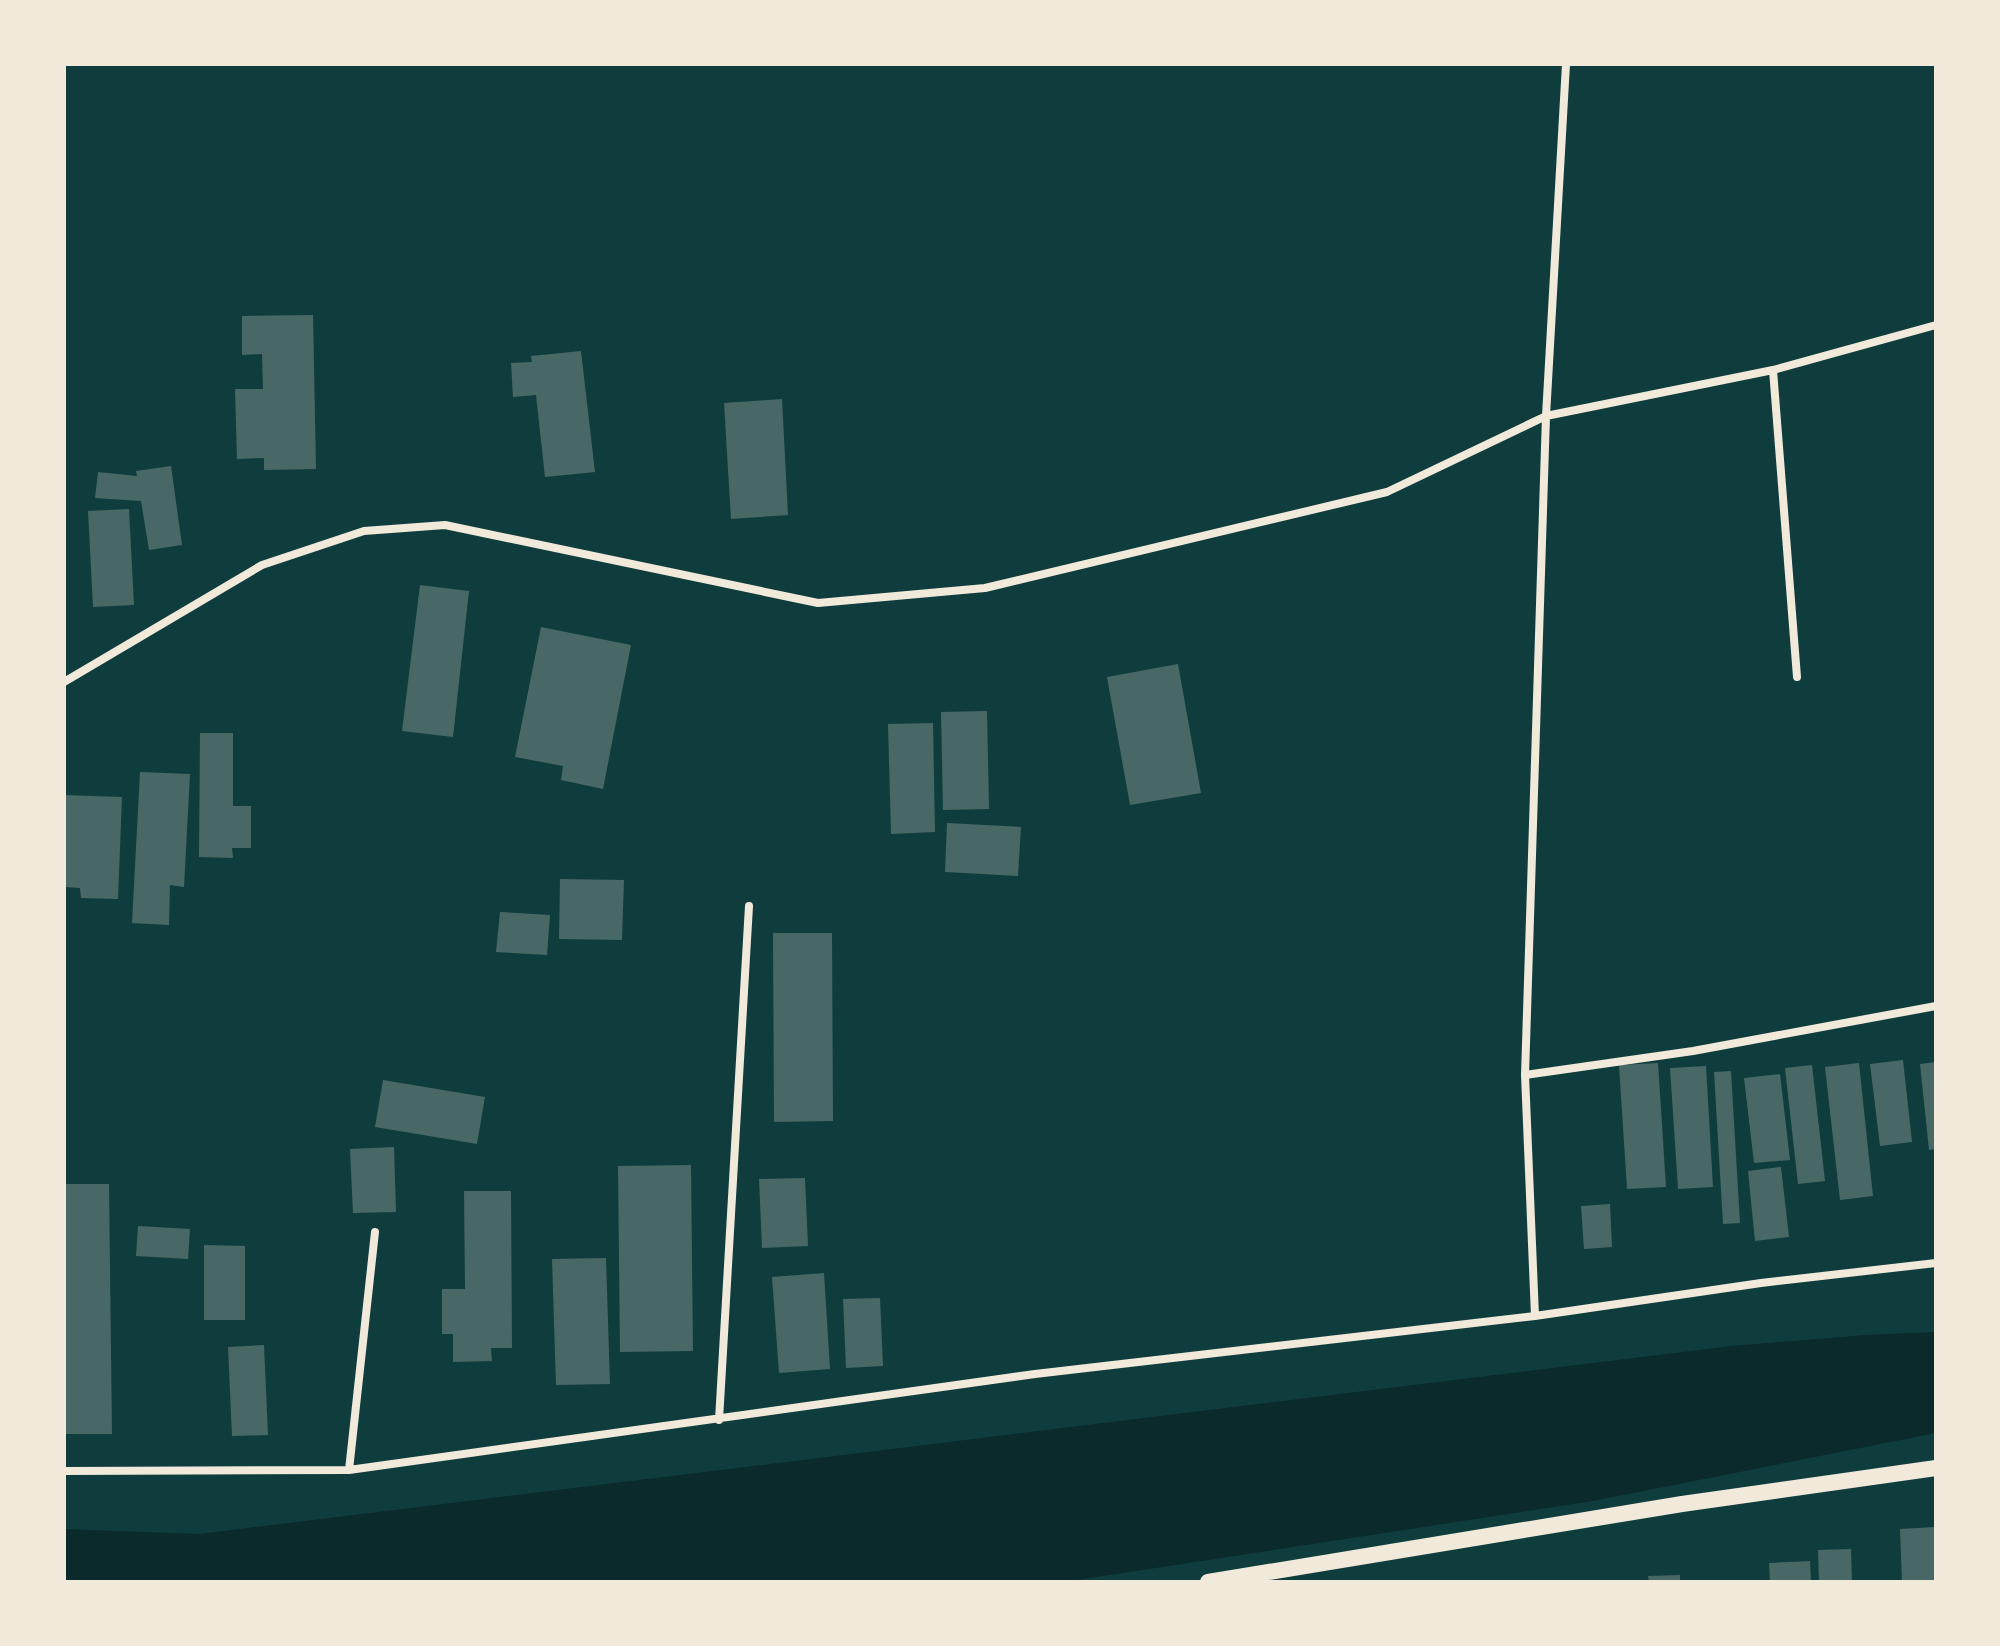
<svg xmlns="http://www.w3.org/2000/svg" width="2000" height="1646" viewBox="0 0 2000 1646" font-family="Lato,sans-serif">
  <style>
    .water { fill: #0a2a2b }
    .building { fill: #486865 }
    .lines { fill: none; stroke-linecap: round; stroke-linejoin: round }
    .minor { stroke: #f1e9da; stroke-width: 8 }
    .secondary { stroke: #f1e9da; stroke-width: 16 }
  </style>
  <rect width="100%" height="100%" fill="#0f3d3e"/>
  <path class="water" d="M 1936,1332 L 1936,1431 L 1931,1434 L 1593,1501 L 1064,1582 L 64,1582 L 64,1529 L 199,1534 L 1731,1346 L 1866,1335 Z"/>
  <path class="building" d="M 313,315 L 316,469 L 264,470 L 264,458 L 237,459 L 235,389 L 263,389 L 262,354 L 242,355 L 242,316 Z
    M 581,351 L 595,472 L 545,477 L 536,395 L 513,397 L 511,363 L 532,362 L 531,356 Z
    M 782,399 L 788,515 L 731,519 L 724,403 Z
    M 171,466 L 182,545 L 149,550 L 141,501 L 95,498 L 98,472 L 137,476 L 136,471 Z
    M 129,509 L 134,605 L 93,607 L 88,511 Z
    M 420,585 L 469,591 L 453,737 L 402,731 Z
    M 541,627 L 631,645 L 603,789 L 561,780 L 563,766 L 515,757 Z
    M 1178,664 L 1201,793 L 1130,805 L 1107,677 Z
    M 987,711 L 989,809 L 943,810 L 941,712 Z
    M 933,723 L 935,832 L 891,834 L 888,724 Z
    M 200,733 L 233,733 L 233,806 L 251,806 L 251,848 L 232,848 L 233,858 L 199,857 Z
    M 140,772 L 190,774 L 184,887 L 170,885 L 169,925 L 132,923 Z
    M 64,795 L 122,797 L 118,899 L 81,898 L 80,888 L 64,887 Z
    M 947,823 L 1021,827 L 1018,876 L 945,872 Z
    M 560,879 L 624,880 L 622,940 L 559,939 Z
    M 500,912 L 550,915 L 547,955 L 496,952 Z
    M 773,933 L 832,933 L 833,1121 L 774,1122 Z
    M 1903,1060 L 1912,1142 L 1880,1146 L 1870,1064 Z
    M 1936,1062 L 1936,1149 L 1929,1150 L 1920,1064 Z
    M 1658,1063 L 1666,1187 L 1627,1189 L 1619,1065 Z
    M 1859,1063 L 1873,1196 L 1840,1200 L 1825,1067 Z
    M 1812,1065 L 1825,1181 L 1798,1184 L 1785,1068 Z
    M 1706,1066 L 1713,1187 L 1678,1189 L 1670,1068 Z
    M 1731,1071 L 1740,1223 L 1723,1224 L 1714,1072 Z
    M 1780,1074 L 1790,1160 L 1754,1163 L 1744,1078 Z
    M 383,1080 L 485,1097 L 477,1144 L 375,1127 Z
    M 394,1147 L 396,1212 L 353,1213 L 350,1149 Z
    M 691,1165 L 693,1351 L 620,1352 L 618,1166 Z
    M 1781,1167 L 1789,1237 L 1755,1241 L 1748,1171 Z
    M 805,1178 L 808,1246 L 762,1248 L 759,1179 Z
    M 64,1184 L 109,1184 L 112,1434 L 64,1434 Z
    M 464,1191 L 511,1191 L 512,1348 L 491,1348 L 492,1361 L 453,1362 L 453,1334 L 442,1334 L 442,1289 L 465,1289 Z
    M 1610,1204 L 1612,1247 L 1584,1249 L 1581,1206 Z
    M 138,1226 L 190,1229 L 188,1259 L 136,1256 Z
    M 204,1245 L 245,1246 L 245,1320 L 204,1320 Z
    M 606,1258 L 610,1384 L 556,1385 L 552,1259 Z
    M 824,1273 L 830,1369 L 779,1373 L 772,1277 Z
    M 880,1298 L 883,1366 L 846,1368 L 843,1299 Z
    M 264,1345 L 268,1435 L 232,1436 L 228,1347 Z
    M 1935,1527 L 1936,1582 L 1902,1582 L 1900,1529 Z
    M 1851,1549 L 1852,1582 L 1819,1582 L 1818,1550 Z
    M 1810,1561 L 1811,1582 L 1770,1582 L 1769,1563 Z
    M 1680,1575 L 1680,1582 L 1649,1582 L 1648,1576 Z"/>
  <g class="lines">
    <path class="minor" d="M 1773,370 L 1797,677
      M 64,682 L 262,565 L 364,531 L 445,525 L 818,603 L 985,588 L 1387,492 L 1546,416 L 1773,370 L 1936,325
      M 1525,1075 L 1693,1051 L 1936,1006
      M 1535,1316 L 1525,1075 L 1546,416 L 1566,64
      M 719,1420 L 749,906
      M 349,1470 L 375,1232
      M 64,1471 L 349,1470 L 1035,1374 L 1535,1316 L 1761,1283 L 1936,1263"/>
    <path class="secondary" d="M 1208,1582 L 1682,1504 L 1936,1468"/>
  </g>
  <rect width="2000" height="1646" fill="none" stroke="#f1e9da" stroke-width="132"/>
</svg>
